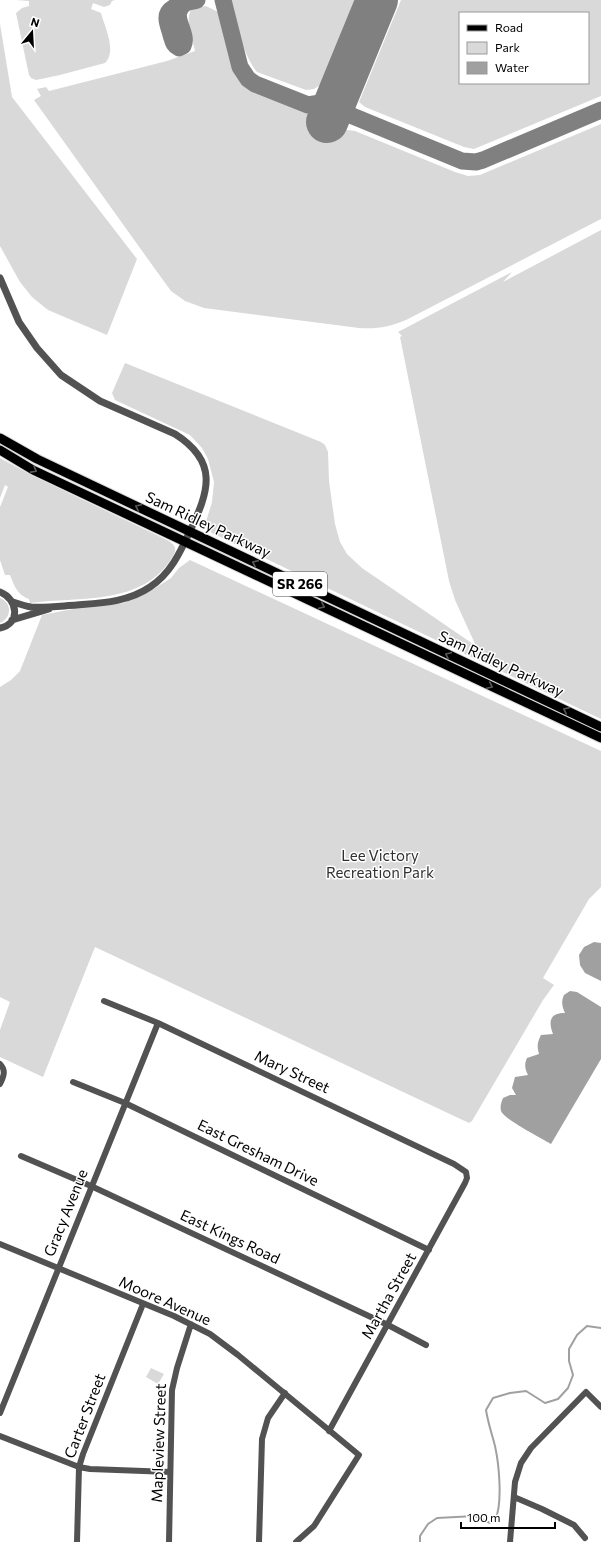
<svg xmlns="http://www.w3.org/2000/svg" width="601" height="1542" viewBox="0 0 601 1542" font-family="Commissioner,sans-serif">
  <style>
    .green { fill: #d9d9d9; fill-rule: evenodd }
    .water { fill: #a0a0a0 }
    .lines { fill: none; stroke-linecap: round; stroke-linejoin: round }
    .stream { stroke: #a0a0a0; stroke-width: 2 }
    .taxiway { stroke: #808080; stroke-width: 17 }
    .runway { stroke: #808080; stroke-width: 42 }
    .primary-casing { stroke: #dbdbdb; stroke-width: 11 }
    .minor { stroke: #525252; stroke-width: 6 }
    .tertiary { stroke: #525252; stroke-width: 7 }
    .primary { stroke: #000; stroke-width: 9 }
    .oneway { stroke: #595959 }
    .labels { text-anchor: middle; stroke-width: 3; stroke-linejoin: round; paint-order: stroke }
    .shield { fill: #fff; stroke: #4c4c4c; stroke-width: 1 }
    .shield-label { font-size: 14px; font-weight: bold; fill: #000 }
    .street-label { font-size: 15px; fill: #000; stroke: #fff }
    .park-label { font-size: 15px; fill: #303030; stroke: #fff }
  </style>
  <rect width="100%" height="100%" fill="#fff"/>
  <path class="green" d="M 16,0 L 115,0 L 112,1 L 110,5 L 104,7 L 93,3 L 91,9 L 101,13 C 105,28 117,51 105,63 L 60,75 L 36,80 L 31,78 L 29,75 L 16,13 L 22,8 L 29,6 L 29,1 Z
    M 230,0 L 355,0 L 340,36 L 339,42 L 341,44 L 325,82 L 314,89 L 306,90 L 257,72 C 244,57 235,20 230,0 Z
    M 401,0 L 601,0 L 601,96 L 474,149 L 464,147 L 365,107 L 359,102 ZM 460,13 L 588,13 L 588,83 L 460,83 Z
    M 206,6 L 218,12 L 235,75 L 244,86 L 252,91 L 347,130 L 355,131 L 455,172 L 468,176 L 480,175 L 601,124 L 601,219 L 406,320 C 389,327 378,329 359,328 L 204,308 L 185,301 L 171,291 L 155,269 L 34,100 L 41,96 L 37,89 L 46,87 L 49,91 L 167,61 L 195,51 C 192,37 185,24 191,9 Z
    M 0,24 L 12,97 L 137,259 L 107,335 L 48,310 L 32,297 L 20,282 L 0,246 Z
    M 601,230 L 601,719 L 212,533 L 205,525 L 212,502 L 214,482 L 208,459 L 202,448 L 190,435 L 115,400 L 112,393 L 125,363 L 321,442 L 325,445 L 328,452 L 329,481 L 335,524 L 340,542 L 347,554 L 362,568 L 476,646 L 455,600 L 449,581 L 400,337 L 402,336 L 398,332 L 512,272 L 503,282 Z
    M 0,458 L 31,475 L 167,540 C 174,544 178,548 173,556 C 143,607 79,596 30,603 L 29,599 C 17,595 14,585 10,575 L 5,575 L 0,560 L 0,507 L 8,487 L 5,485 L 0,498 Z
    M 190,560 L 601,751 L 601,887 L 589,899 L 543,978 L 554,985 L 543,1000 L 472,1121 L 469,1123 L 95,947 L 43,1077 L 0,1057 L 0,1030 L 10,1002 L 0,997 L 0,687 L 11,680 L 20,671 L 42,615 L 83,607 L 124,603 L 152,590 L 171,578 L 179,568 Z
    M 0,598 C 12,603 12,617 0,623 Z
    M 151,1368 L 164,1374 L 158,1384 L 146,1377 Z"/>
  <path class="water" d="M 594,942 L 601,943 L 601,981 L 585,973 L 580,965 L 579,955 L 584,947 Z
    M 570,991 L 577,992 L 601,1007 L 601,1059 L 551,1144 C 541,1138 504,1119 501,1111 C 500,1106 501,1103 503,1098 L 510,1095 L 516,1095 L 512,1088 L 515,1077 L 528,1075 C 525,1069 524,1065 527,1058 L 539,1054 C 537,1046 537,1043 541,1035 L 553,1034 C 548,1021 550,1013 565,1013 C 562,1006 561,1002 564,995 Z"/>
  <g class="lines">
    <path class="stream" d="M 420,1542 L 420,1536 L 428,1524 L 437,1518 L 475,1516 L 490,1523 L 495,1520 C 503,1504 499,1464 495,1446 C 492,1434 488,1423 486,1410 L 493,1398 L 510,1393 L 526,1391 L 545,1403 L 558,1399 L 568,1388 L 573,1375 L 569,1361 L 569,1349 L 577,1335 L 587,1326 L 601,1328"/>
    <path class="taxiway" d="M 223,0 L 240,67 L 248,79 L 255,84 L 308,105 L 320,103 L 333,108 L 462,161 L 476,162 L 483,160 L 601,110
      M 186,3 C 167,14 190,33 183,46 L 179,48 C 173,45 173,41 171,35 C 170,30 167,24 167,19 C 166,5 187,3 197,0"/>
    <path class="runway" d="M 327,122 L 377,0"/>
    <defs>
      <path id="primary" d="M 0,438 L 37,459 L 601,727
        M 0,450 L 33,470 L 601,738"/>
    </defs>
    <use href="#primary" class="primary-casing"/>
    <path class="minor" d="M 104,1001 L 158,1023 L 454,1164 L 466,1172 L 467,1178 L 465,1183 L 329,1431
      M 0,1064 C 6,1070 4,1076 0,1084
      M 73,1082 L 125,1103 L 429,1250
      M 21,1156 L 91,1186 L 388,1325 L 426,1345
      M 0,1244 L 174,1316 L 210,1334 L 238,1355 L 359,1455 L 314,1526 L 296,1542
      M 0,1413 L 158,1023
      M 0,1436 L 79,1467 L 90,1469 L 170,1472
      M 514,1497 L 542,1509 L 574,1525 L 585,1538
      M 77,1542 L 79,1467 L 83,1454 L 143,1304
      M 169,1542 L 172,1390 L 177,1368 L 191,1324
      M 259,1542 L 262,1439 L 268,1418 L 285,1393
      M 510,1542 L 515,1482 L 521,1463 L 531,1448 L 586,1392 L 601,1407"/>
    <path class="tertiary" d="M 0,278 L 19,322 L 37,348 L 61,375 L 100,401 L 175,434 C 219,462 209,491 190,531 C 180,553 170,574 150,587 C 128,602 102,603 77,605 C 61,606 46,608 31,607 C 25,606 19,604 13,602
      M 0,592 C 18,599 21,624 0,628
      M 12,620 L 49,609"/>
    <use href="#primary" class="primary"/>
  </g>
  <defs><path id="oneway-chevron" d="M-2-3.5L2.5 0L-2 3.5" fill="none" stroke-width="1.6" stroke-linecap="round" stroke-linejoin="round"/></defs>
  <g class="oneway">
    <use href="#oneway-chevron" transform="translate(34 470) rotate(28)"/>
    <use href="#oneway-chevron" transform="translate(138 507) rotate(-155)"/>
    <use href="#oneway-chevron" transform="translate(255 563) rotate(-155)"/>
    <use href="#oneway-chevron" transform="translate(322 606) rotate(25)"/>
    <use href="#oneway-chevron" transform="translate(448 655) rotate(-155)"/>
    <use href="#oneway-chevron" transform="translate(490 686) rotate(25)"/>
    <use href="#oneway-chevron" transform="translate(566 710) rotate(-155)"/>
  </g>
  <g class="labels">
    <rect class="shield" x="273" y="572" width="54" height="24" rx="3"/>
    <g class="shield-label">
      <text x="300" y="589">SR 266</text>
    </g>
    <g class="street-label">
      <text transform="translate(208 525) rotate(25)" y="5">Sam Ridley Parkway</text>
      <text transform="translate(501 664) rotate(25)" y="5">Sam Ridley Parkway</text>
      <text transform="translate(292 1072) rotate(25)" y="5">Mary Street</text>
      <text transform="translate(258 1153) rotate(26)" y="5">East Gresham Drive</text>
      <text transform="translate(66 1213) rotate(-68)" y="5">Gracy Avenue</text>
      <text transform="translate(230 1237) rotate(25)" y="5">East Kings Road</text>
      <text transform="translate(389 1296) rotate(-61)" y="5">Martha Street</text>
      <text transform="translate(165 1301) rotate(24)" y="5">Moore Avenue</text>
      <text transform="translate(85 1416) rotate(-69)" y="5">Carter Street</text>
      <text transform="translate(159 1443) rotate(-88)" y="5">Mapleview Street</text>
    </g>
    <g class="park-label">
      <text x="380" y="861">Lee Victory<tspan x="380" dy="17">Recreation Park</tspan></text>
    </g>
  </g>
  <rect x="459" y="12" width="130" height="72" fill="#ffffff" stroke="#999999"/>
  <rect x="467" y="25" width="20" height="6" fill="#000000" stroke="#999999"/>
  <text x="495" y="32" font-size="12" fill="#000000">Road</text>
  <rect x="467" y="42" width="20" height="12" fill="#d9d9d9" stroke="#999999"/>
  <text x="495" y="52" font-size="12" fill="#000000">Park</text>
  <rect x="467" y="62" width="20" height="12" fill="#a0a0a0" stroke="#999999"/>
  <text x="495" y="72" font-size="12" fill="#000000">Water</text>
  <g transform="translate(32 32) rotate(18)" stroke="#ffffff" stroke-width="3" paint-order="stroke">
  <path d="M0-3L7 15L0 10L-7 15Z" fill="#000000"/>
  <text y="-6" font-size="11" font-weight="bold" text-anchor="middle" fill="#000000">N</text>
  </g>
  <path d="M461 1522v6h94v-6" fill="none" stroke="#000000" stroke-width="2"/>
  <text x="467" y="1522" font-size="12" fill="#000000" stroke="#ffffff" stroke-width="3" paint-order="stroke">100 m</text>
</svg>
